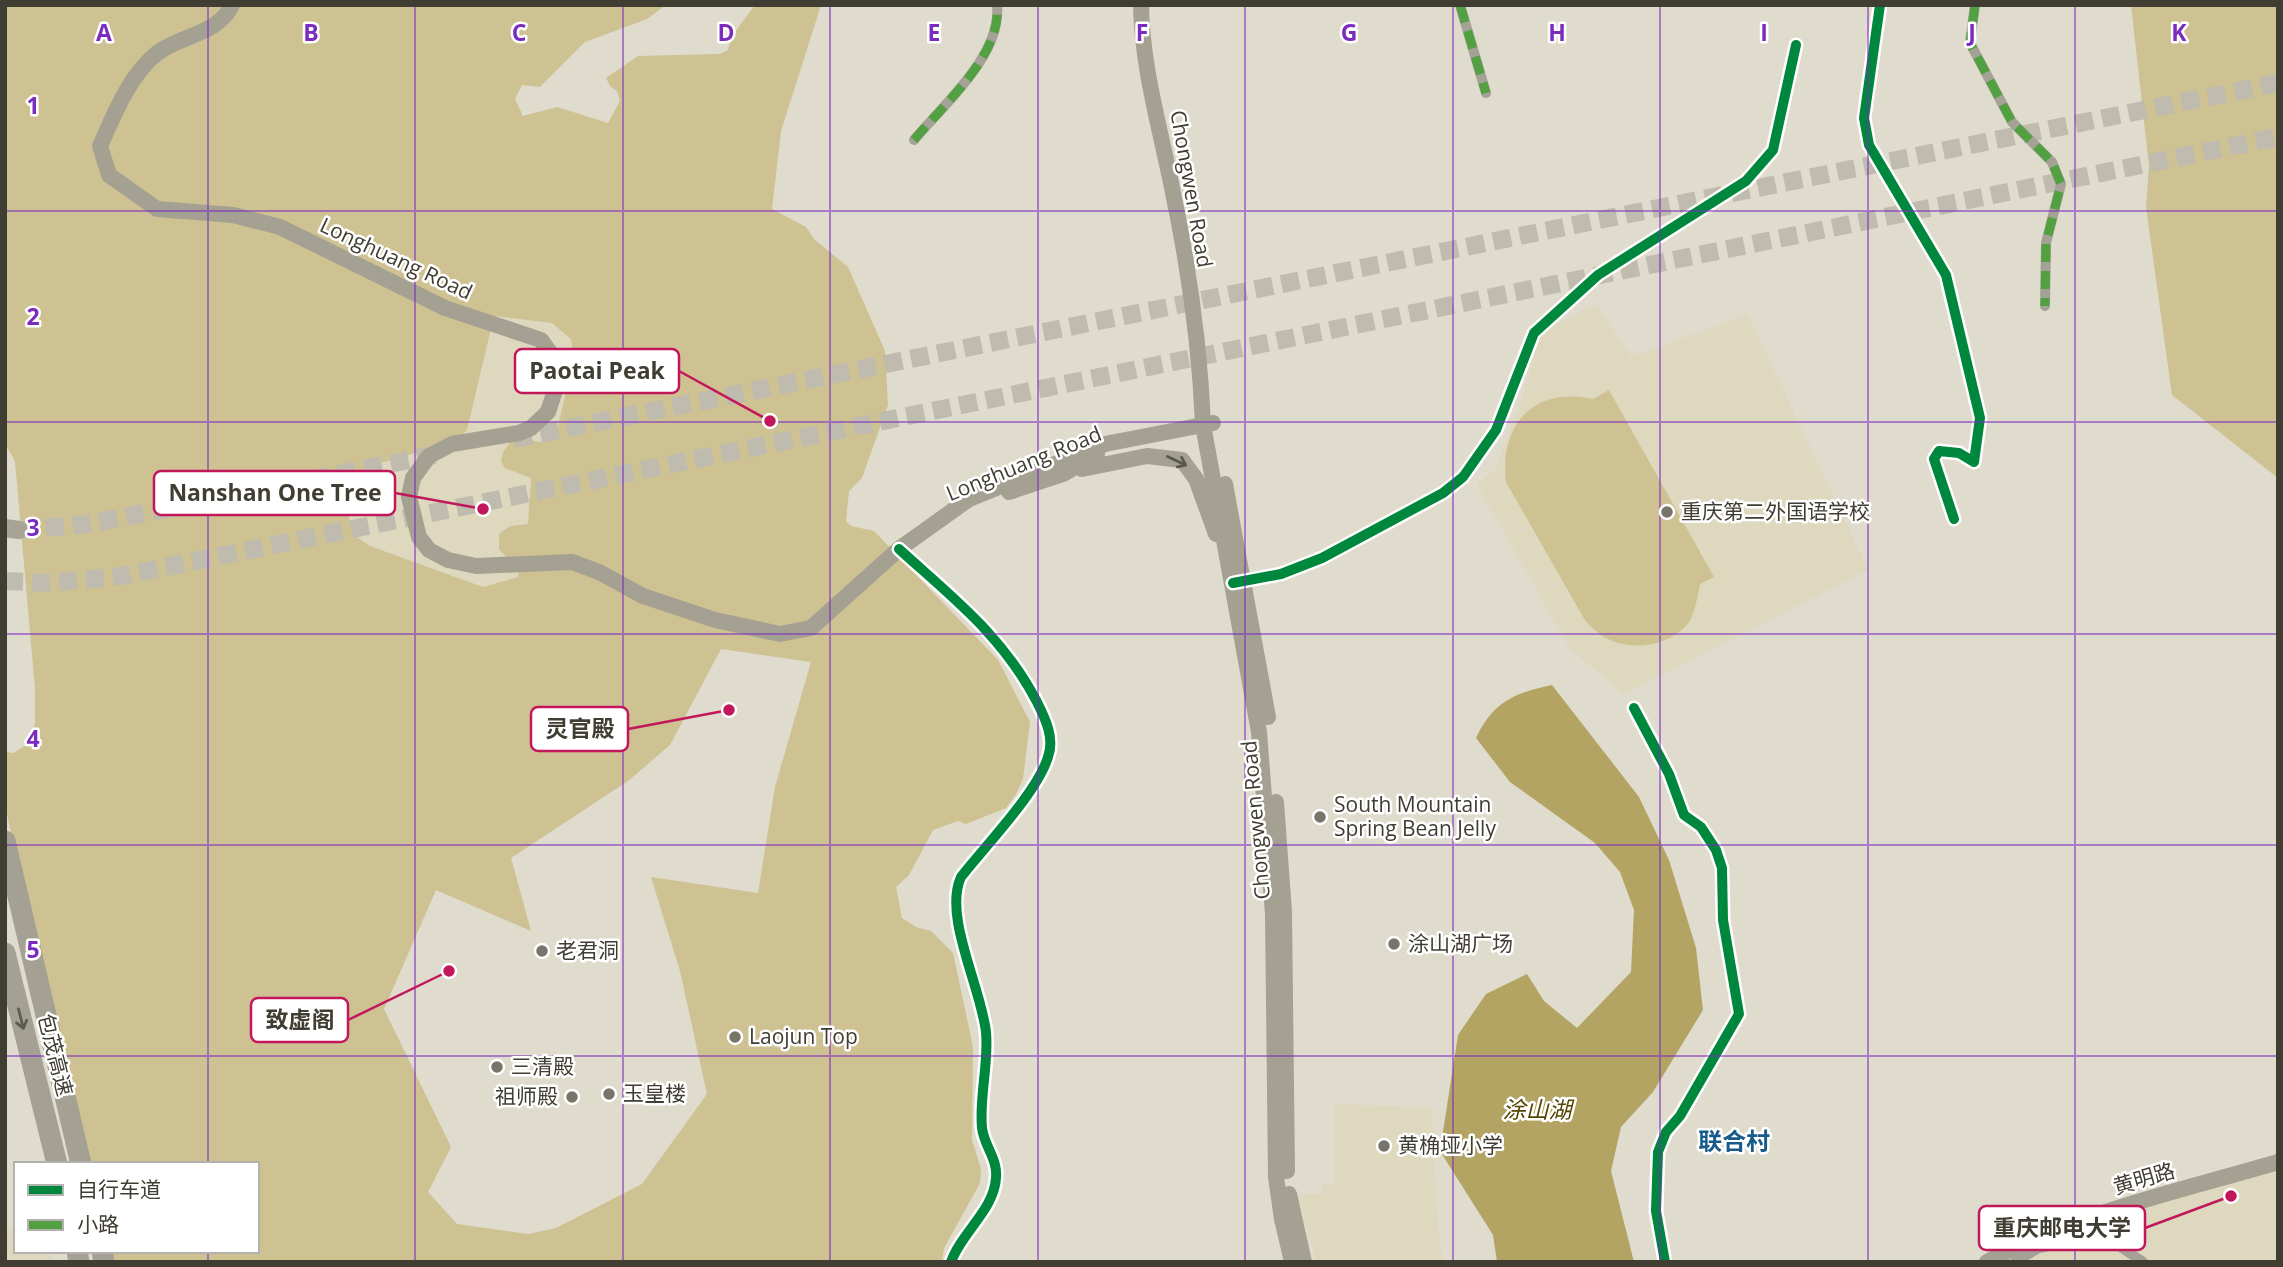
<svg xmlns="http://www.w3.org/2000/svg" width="2283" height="1267" viewBox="0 0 2283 1267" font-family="'Open Sans','Noto Sans SC',sans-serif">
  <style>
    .built { fill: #ded8bf }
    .green { fill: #cec192; fill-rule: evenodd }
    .water { fill: #b4a463 }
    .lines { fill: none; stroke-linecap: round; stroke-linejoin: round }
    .primary-tunnel { stroke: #bfbbae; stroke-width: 18; stroke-dasharray: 18 9; stroke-linecap: butt }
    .street { stroke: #a4a196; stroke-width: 10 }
    .secondary { stroke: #a4a092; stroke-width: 16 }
    .primary { stroke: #a8a495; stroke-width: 18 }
    .highway { stroke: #a4a194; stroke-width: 21 }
    .quiet { stroke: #53a043; stroke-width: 9; stroke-dasharray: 18 9; stroke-linecap: butt }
    .cycleway-casing { stroke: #fff; stroke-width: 15 }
    .cycleway { stroke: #00873e; stroke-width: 10 }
    .oneway { stroke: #59564b }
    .oneway2 { stroke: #5e5b50 }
    .grid { fill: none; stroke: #7b2cbf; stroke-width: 2; stroke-opacity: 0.55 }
    .poi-dot { fill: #787469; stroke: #fff; stroke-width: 2.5 }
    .labels { text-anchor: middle; stroke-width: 5; stroke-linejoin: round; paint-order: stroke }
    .street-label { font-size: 21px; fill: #403d33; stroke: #fff }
    .poi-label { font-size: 21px; fill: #403d33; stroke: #fff; text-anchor: start }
    .water-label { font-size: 23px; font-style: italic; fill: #554500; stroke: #fff }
    .quarter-label { font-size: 24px; font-weight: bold; fill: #175b8a; stroke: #fff }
    .grid-label { font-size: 23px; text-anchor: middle; font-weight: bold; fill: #7b2cbf; stroke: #fff; stroke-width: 5; stroke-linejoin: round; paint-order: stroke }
    .leader { fill: none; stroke: #c2185b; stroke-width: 2.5 }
    .callout-dot { fill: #c2185b; stroke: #fff; stroke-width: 2.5 }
    .callout { fill: #fff; stroke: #c2185b; stroke-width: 2.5 }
    .callout-label { font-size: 23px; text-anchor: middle; font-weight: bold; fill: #403d33 }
  </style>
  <rect width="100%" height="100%" fill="#dfdbcd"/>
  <path class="built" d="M 1596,304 L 1631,356 L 1748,315 L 1868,570 L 1625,694 L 1570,649 L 1477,484 L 1495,470 L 1520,406 L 1541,332 Z
    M 494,316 L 552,323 L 571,339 L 574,360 L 555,437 L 546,443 L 524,437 L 505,468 L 531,478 L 528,524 L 510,526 L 499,549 L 518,570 L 518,577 L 483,587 L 370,546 L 354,535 L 347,511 L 368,467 L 456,442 L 467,430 Z
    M 1334,1104 L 1431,1108 L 1438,1229 L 1443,1262 L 1316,1262 L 1298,1194 L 1321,1194 L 1322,1185 L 1334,1184 Z
    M 2278,1169 L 2278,1262 L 2002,1262 L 2090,1223 Z
    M 5,1229 L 16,1230 L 16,1251 L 50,1251 L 52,1262 L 5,1262 Z"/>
  <path class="green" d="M 5,5 L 666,5 L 647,19 L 585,42 L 540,87 L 522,85 L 515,99 L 523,116 L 557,107 L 608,123 L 620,101 L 617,91 L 610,86 L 606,78 L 638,56 L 720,54 L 728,50 L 732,36 L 755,5 L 821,5 L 781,131 L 772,209 L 806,227 L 815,240 L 848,267 L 885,351 L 888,405 L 862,478 L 849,491 L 846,521 L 851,526 L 874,531 L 998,660 L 1030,722 L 1023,779 L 1016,794 L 1006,808 L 966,824 L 958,821 L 933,830 L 909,875 L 896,887 L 902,918 L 916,927 L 931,931 L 953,953 L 973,1047 L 972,1140 L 981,1169 L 980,1183 L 944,1248 L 942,1262 L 104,1262 L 102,1251 L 257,1251 L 257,1164 L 82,1164 L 44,1002 L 5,803 L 5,752 L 13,753 L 28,744 L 35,723 L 35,689 L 15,461 L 5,444 ZM 494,316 L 552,323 L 571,339 L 574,360 L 555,437 C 542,446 530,441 518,432 L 503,452 L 501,461 L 505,468 L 531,478 L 528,524 L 510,526 L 499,534 L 499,549 L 518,570 L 518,577 L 483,587 L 370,546 L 354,535 L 347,511 L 368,467 L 456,441 L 467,430 ZM 721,649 L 811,662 L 775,787 L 758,893 L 651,877 L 680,971 L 707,1094 L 642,1184 L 556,1228 L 528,1234 L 457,1224 L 428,1192 L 451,1147 L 384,1009 L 436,890 L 531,931 L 511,858 L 628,781 L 670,745 Z
    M 2131,5 L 2278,5 L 2278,478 L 2172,395 L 2146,207 L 2149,166 Z
    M 1609,390 L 1714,577 L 1700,584 C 1697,598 1695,616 1686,626 C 1667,646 1632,651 1608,639 C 1600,636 1593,628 1586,622 L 1506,482 C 1499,424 1534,386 1593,399 Z"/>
  <path class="water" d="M 1552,685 L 1639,797 L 1669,860 L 1696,948 L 1703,1010 L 1653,1092 L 1621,1127 L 1611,1171 L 1634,1262 L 1497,1262 L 1493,1235 L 1440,1151 L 1458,1035 L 1486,994 L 1527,974 L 1544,1001 L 1577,1028 L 1631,972 L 1634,910 L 1620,872 L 1595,843 L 1510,782 L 1476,738 C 1493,702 1514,693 1552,685 Z"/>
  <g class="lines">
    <path class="primary-tunnel" d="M 514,439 L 2278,83
      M 19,530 L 89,524 L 439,454
      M 5,581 L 49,583 L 122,576 L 2278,137"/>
    <path class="street" d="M 1460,5 L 1486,93
      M 1880,5 L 1864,118 L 1869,145 L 1946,275 L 1980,418 L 1974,462 L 1959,453 L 1939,451 L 1934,459 L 1954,519
      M 1975,5 L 1970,43 L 2012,122 L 2052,162 L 2061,184 L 2046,243 L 2045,306
      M 914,140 C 944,104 1002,55 997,5
      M 899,549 C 954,599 1002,635 1037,702 C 1045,718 1055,738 1048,757 C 1037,793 985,846 961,877 C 943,916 981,987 986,1032 C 989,1064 979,1096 982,1128 C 984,1146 998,1159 996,1178 C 994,1210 961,1233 951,1262
      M 1239,582 L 1281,574 L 1322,558 L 1443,493 L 1463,477 L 1496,430 L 1534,333 L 1598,275 L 1746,181 L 1773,150 L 1796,45
      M 1634,708 L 1669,774 L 1684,815 L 1701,827 L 1716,850 L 1722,868 L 1723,920 L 1739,1014 L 1680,1116 L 1666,1132 L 1658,1152 L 1656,1211 L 1665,1262
      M 2015,1262 L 2039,1248 L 2103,1235 L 2143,1262"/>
    <path class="secondary" d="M 232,5 C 219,34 178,36 156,54 C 129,76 114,115 100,146 L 109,175 L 157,209 L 233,215 L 280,227 L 445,308 L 541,340 L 554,358 L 558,381 L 548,412 L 531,428 L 519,433 L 452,444 L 429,456 L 413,478 L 409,497 L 419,537 L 429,550 L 448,560 L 476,566 L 572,562 L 599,572 L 643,596 L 715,620 L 780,634 L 811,628 L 899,549 L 969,499 L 1105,444 L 1213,423
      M 1141,5 C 1142,69 1161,131 1173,193 C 1189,269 1200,349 1203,425 L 1259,732 L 1273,914 L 1276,1177 L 1282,1219 L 1292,1262
      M 1082,469 L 1147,456 L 1182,460 L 1196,479 L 1216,534
      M 1225,484 L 1268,717
      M 1009,492 L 1063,474 L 1097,454
      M 1276,802 L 1284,912 L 1287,1171
      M 1289,1194 L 1304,1262
      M 1987,1262 C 2076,1213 2180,1191 2278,1162"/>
    <path class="primary" d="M 5,528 L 19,530"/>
    <path class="highway" d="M 5,841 L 81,1164
      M 5,953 L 57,1164
      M 77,1251 L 79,1262
      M 102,1251 L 104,1262"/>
    <path class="quiet" d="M 1460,5 L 1486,93
      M 1975,5 L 1970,43 L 2012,122 L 2052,162 L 2061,184 L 2046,243 L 2045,306
      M 914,140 C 944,104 1002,55 997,5"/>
    <defs>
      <path id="cycleway" d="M 1880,5 L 1864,118 L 1869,145 L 1946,275 L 1980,418 L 1974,462 L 1959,453 L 1939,451 L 1934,459 L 1954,519
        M 899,549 C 954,599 1002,635 1037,702 C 1045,718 1055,738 1048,757 C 1037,793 985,846 961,877 C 943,916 981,987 986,1032 C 989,1064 979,1096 982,1128 C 984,1146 998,1159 996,1178 C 994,1210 961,1233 951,1262
        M 1233,583 L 1281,574 L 1322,558 L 1443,493 L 1463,477 L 1496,430 L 1534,333 L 1598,275 L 1746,181 L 1773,150 L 1796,45
        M 1634,708 L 1669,774 L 1684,815 L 1701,827 L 1716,850 L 1722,868 L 1723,920 L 1739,1014 L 1680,1116 L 1666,1132 L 1658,1152 L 1656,1211 L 1665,1262"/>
    </defs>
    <use href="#cycleway" class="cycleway-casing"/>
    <use href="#cycleway" class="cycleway"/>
  </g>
  <defs><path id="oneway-shaft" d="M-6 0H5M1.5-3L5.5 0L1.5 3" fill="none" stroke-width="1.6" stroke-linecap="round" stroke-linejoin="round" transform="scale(1.75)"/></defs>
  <use class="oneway" href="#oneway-shaft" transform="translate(1177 461) rotate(25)"/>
  <use class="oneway2" href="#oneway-shaft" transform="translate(21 1019) rotate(76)"/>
  <path class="grid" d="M 208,5 L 208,1164M 415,5 L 415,1262M 623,5 L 623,1262M 830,5 L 830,1262M 1038,5 L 1038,1262M 1245,5 L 1245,1262M 1453,5 L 1453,1262M 1660,5 L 1660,1262M 1868,5 L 1868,1262M 2075,5 L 2075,1262M 5,211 L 2278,211M 5,422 L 2278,422M 5,634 L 2278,634M 5,845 L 2278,845M 5,1056 L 2278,1056M 208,1251 L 208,1262"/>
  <g class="poi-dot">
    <circle cx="1667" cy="512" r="7"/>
    <circle cx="1320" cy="817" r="7"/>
    <circle cx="1394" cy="944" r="7"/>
    <circle cx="542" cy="951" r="7"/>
    <circle cx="735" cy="1037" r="7"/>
    <circle cx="497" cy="1067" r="7"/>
    <circle cx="609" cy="1094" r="7"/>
    <circle cx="572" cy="1097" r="7"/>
    <circle cx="1384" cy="1146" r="7"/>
  </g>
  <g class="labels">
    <g class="street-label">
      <text transform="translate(1191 189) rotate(80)" y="7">Chongwen Road</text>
      <text transform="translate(396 259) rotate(25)" y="7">Longhuang Road</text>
      <text transform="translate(1024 464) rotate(-22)" y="7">Longhuang Road</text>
      <text transform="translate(1256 820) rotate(-95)" y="7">Chongwen Road</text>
      <text transform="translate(55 1055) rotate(76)" y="7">包茂高速</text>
      <text transform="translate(2144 1179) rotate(-16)" y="7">黄明路</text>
    </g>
    <g class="poi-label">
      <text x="1681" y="519">重庆第二外国语学校</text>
      <text x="1334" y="812">South Mountain<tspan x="1334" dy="24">Spring Bean Jelly</tspan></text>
      <text x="1408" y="951">涂山湖广场</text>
      <text x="556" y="958">老君洞</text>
      <text x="749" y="1044">Laojun Top</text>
      <text x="511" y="1074">三清殿</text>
      <text x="623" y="1101">玉皇楼</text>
      <text x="558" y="1104" text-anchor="end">祖师殿</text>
      <text x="1398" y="1153">黄桷垭小学</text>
    </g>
    <g class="water-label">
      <text x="1537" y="1118">涂山湖</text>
    </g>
    <g class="quarter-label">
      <text x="1734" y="1150">联合村</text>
    </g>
  </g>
  <g class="grid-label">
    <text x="104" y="41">A</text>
    <text x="311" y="41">B</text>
    <text x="519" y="41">C</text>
    <text x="726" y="41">D</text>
    <text x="934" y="41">E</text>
    <text x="1142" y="41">F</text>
    <text x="1349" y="41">G</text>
    <text x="1557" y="41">H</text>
    <text x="1764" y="41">I</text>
    <text x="1972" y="41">J</text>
    <text x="2179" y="41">K</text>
    <text x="33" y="114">1</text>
    <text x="33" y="325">2</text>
    <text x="33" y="536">3</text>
    <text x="33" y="747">4</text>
    <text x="33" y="958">5</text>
  </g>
  <path class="leader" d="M770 421L679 371M483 509L395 493M729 710L628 729M449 971L348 1020M2231 1196L2145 1228"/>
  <g class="callout-dot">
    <circle cx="770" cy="421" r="7"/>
    <circle cx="483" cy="509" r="7"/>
    <circle cx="729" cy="710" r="7"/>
    <circle cx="449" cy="971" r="7"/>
    <circle cx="2231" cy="1196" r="7"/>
  </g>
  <g class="callout">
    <rect x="515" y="349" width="164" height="44" rx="7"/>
    <rect x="154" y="471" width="241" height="44" rx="7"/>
    <rect x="531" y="707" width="97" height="44" rx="7"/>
    <rect x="251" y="998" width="97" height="44" rx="7"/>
    <rect x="1979" y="1206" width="166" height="44" rx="7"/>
  </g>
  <g class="callout-label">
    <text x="597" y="379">Paotai Peak</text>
    <text x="275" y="501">Nanshan One Tree</text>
    <text x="580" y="737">灵官殿</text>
    <text x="300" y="1028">致虚阁</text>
    <text x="2062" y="1236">重庆邮电大学</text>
  </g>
  <rect width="2283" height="1267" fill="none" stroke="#403d33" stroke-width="14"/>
  <rect x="14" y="1162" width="245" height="91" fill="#ffffff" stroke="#b3b1ad" stroke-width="2"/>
  <rect x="28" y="1185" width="35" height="10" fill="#00873e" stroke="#b3b1ad" stroke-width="2"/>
  <text x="77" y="1197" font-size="21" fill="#403d33">自行车道</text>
  <rect x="28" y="1220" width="35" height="10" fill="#53a043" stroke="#b3b1ad" stroke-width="2"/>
  <text x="77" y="1232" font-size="21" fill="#403d33">小路</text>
</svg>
